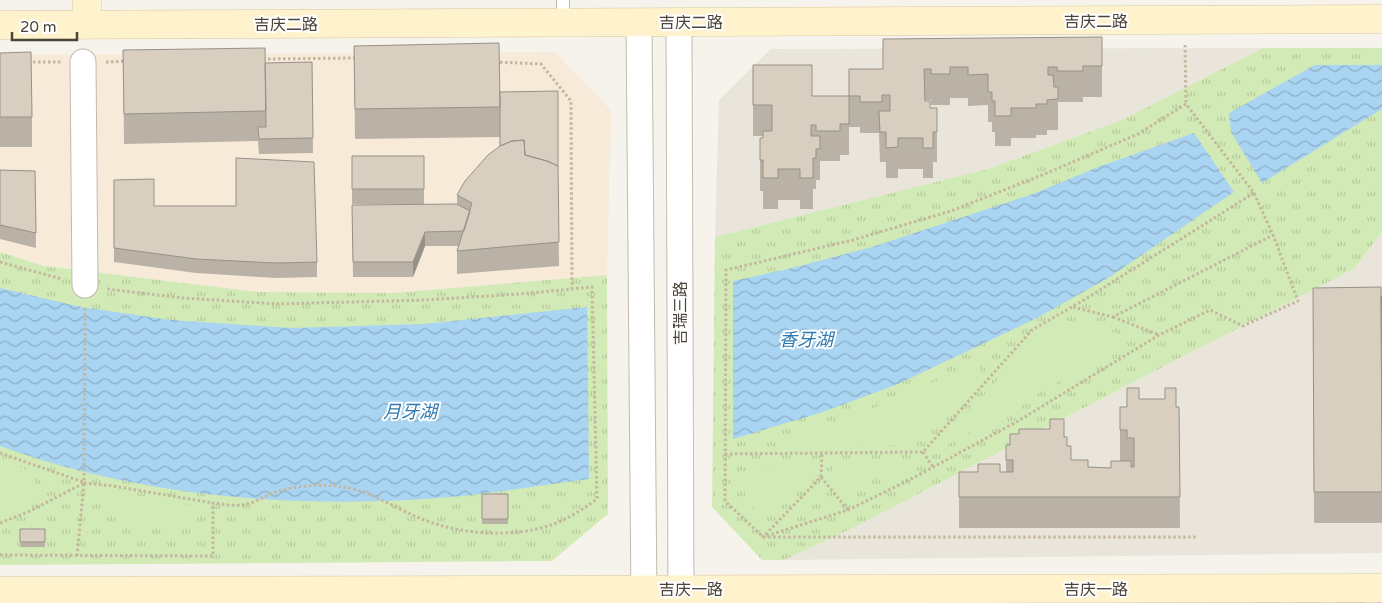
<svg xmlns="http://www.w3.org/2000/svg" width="1382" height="603" viewBox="0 0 1382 603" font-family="'Varela Round','Noto Sans SC',sans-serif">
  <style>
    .residential { fill: #eae5da }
    .commercial { fill: #f7ead8 }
    .grass { fill: url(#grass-tufts) }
    .garden { fill: #d2eab5 }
    .water { fill: url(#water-waves) }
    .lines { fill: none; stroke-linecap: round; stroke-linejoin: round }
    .secondary-tunnel { stroke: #d4d0c8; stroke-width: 28; stroke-dasharray: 28 14; stroke-linecap: butt }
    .lane-casing { stroke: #c2bbae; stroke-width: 14 }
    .street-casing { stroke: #c2bbae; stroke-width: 27 }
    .secondary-casing { stroke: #d6c79b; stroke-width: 29 }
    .path { stroke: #c4b79f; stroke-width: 3; stroke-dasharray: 2.5 2.5; stroke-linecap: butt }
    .lane { stroke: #fff; stroke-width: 12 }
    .street { stroke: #fff; stroke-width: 25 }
    .secondary { stroke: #fff3cd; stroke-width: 28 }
    .wall { fill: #bab2a6 }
    .shaded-wall { fill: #979187 }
    .building { fill: #d8cfc1; stroke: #979187 }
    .labels { text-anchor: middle; stroke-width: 4; stroke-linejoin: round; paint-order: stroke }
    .street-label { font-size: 16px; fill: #4b4439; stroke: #fff }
    .water-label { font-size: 18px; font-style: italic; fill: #2e7ab2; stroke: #fff }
  </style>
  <defs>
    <pattern id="grass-tufts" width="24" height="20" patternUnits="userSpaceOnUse" patternTransform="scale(1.25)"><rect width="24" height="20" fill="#d2eab5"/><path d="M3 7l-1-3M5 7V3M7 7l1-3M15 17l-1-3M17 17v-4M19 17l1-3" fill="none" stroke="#b6ca9c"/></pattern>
    <pattern id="water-waves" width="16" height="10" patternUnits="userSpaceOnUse" patternTransform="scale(1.25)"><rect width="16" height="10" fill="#a9d4f2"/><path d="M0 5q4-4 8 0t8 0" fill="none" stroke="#8caec5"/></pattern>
  </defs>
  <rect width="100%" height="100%" fill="#f6f3ec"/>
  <path class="residential" d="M 1263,48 L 1124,119 L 988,169 L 715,237 L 719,100 L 771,49 Z
    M 1382,232 L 1382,553 L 784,560 L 853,528 L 1178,359 L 1354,269 Z"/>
  <path class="commercial" d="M 555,52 L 611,110 L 607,275 L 393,293 L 259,292 L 44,266 L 0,252 L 0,55 Z"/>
  <path class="grass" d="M 1263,48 L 1382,48 L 1382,232 L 1354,269 L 1178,359 L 853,528 L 784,560 L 762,560 L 712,507 L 715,237 L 988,169 L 1124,119 Z
    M 0,252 L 44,266 L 259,292 L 393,293 L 607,275 L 608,514 L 552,561 L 0,565 Z"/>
  <path class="garden" d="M 1060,319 L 1129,336 L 1130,341 L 942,448 L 940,444 L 1044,328 Z
    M 977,363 L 982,373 L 923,439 L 907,445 L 793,448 L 792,437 L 881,405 Z
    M 0,460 C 9,464 22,466 30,473 C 34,476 36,481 36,487 C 35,505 13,509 0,514 Z
    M 901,461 L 907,468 L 848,489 L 831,475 L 833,463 Z
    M 783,462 L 808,462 L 811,467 L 759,513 L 745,499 L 745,477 Z
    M 102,489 L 203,508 L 206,514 L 142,530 L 98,496 Z"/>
  <path class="water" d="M 1315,65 L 1382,65 L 1382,109 L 1262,183 L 1231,132 L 1229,113 Z
    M 1194,133 L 1234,192 L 1108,278 L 1037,318 L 898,384 L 823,412 L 733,439 L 733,281 L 792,268 L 872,247 L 1033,194 L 1098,167 Z
    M 0,288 L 81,307 L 109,311 L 170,320 L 291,328 L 424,324 L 587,307 L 589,479 C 534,486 479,496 424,499 C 281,508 135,495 0,446 Z"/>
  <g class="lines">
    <path class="secondary-tunnel" d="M 832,603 L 1382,602"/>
    <defs>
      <path id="lane" d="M 563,23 L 563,0"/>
      <path id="street" d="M 639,22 L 644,603
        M 679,22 L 681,603
        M 83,62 L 85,285"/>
      <path id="secondary" d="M 87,0 L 87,25
        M 0,25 L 1382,19
        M 0,591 L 1382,588"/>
    </defs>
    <use href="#lane" class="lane-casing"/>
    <use href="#street" class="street-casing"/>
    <use href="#secondary" class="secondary-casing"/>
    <path class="path" d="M 1185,45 L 1186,104
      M 263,59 L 357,58
      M 28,62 L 62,62
      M 106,62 L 127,61
      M 495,62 L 541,64 L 571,101 L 572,289
      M 0,262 L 62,279
      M 1073,307 L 1113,317 L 1273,235
      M 85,308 L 84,483 L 113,486 L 213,503
      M 1113,317 L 1159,335
      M 923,452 L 933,467
      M 0,453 L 83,482
      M 725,454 L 923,452 L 1032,330 L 1084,300 L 1254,193
      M 821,477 L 822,453
      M 848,510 L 821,477 L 763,537 L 848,510 L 913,478 L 1018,421 L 1159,335 L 1210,310 L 1243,326 L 1298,301 L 1273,235 L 1254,193 L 1186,104 L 1138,134 L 1047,173 L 951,211 L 853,240 L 726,270 L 725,501 L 763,537 L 1197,537
      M 0,523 L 28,512 L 84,483
      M 0,555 L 213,556 L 213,503 C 223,504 237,507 247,504 C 254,503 261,498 268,495 C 290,486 319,483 343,487 C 369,491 392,506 417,517 C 456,534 510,539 551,525 C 568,519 583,509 597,499 L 592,287 L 520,294 L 424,300 L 279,304 L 183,298 L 107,289
      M 77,556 L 84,483"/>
    <use href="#lane" class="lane"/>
    <use href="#street" class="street"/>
    <use href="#secondary" class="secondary"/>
  </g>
  <path class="wall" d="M 1102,37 L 1102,97 L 1083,97 L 1083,102 L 1058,102 L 1058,130 L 1047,130 L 1047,135 L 1036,135 L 1036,138 L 1011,138 L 1011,146 L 995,146 L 995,132 L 992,132 L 992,122 L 988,122 L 988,105 L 968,106 L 968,98 L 950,98 L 950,105 L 931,105 L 931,100 L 925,100 L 925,101 L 930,108 L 937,108 L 937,162 L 933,162 L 933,178 L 923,178 L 923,169 L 898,169 L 898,178 L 886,178 L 886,162 L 880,162 L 879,133 L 860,133 L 860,127 L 849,127 L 849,155 L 840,155 L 840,161 L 820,161 L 820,180 L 816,180 L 816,189 L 813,189 L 813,209 L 800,209 L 800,200 L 778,200 L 778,209 L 763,209 L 763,191 L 760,191 L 760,138 L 763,138 L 763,136 L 753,136 L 753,65 L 812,96 L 849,96 L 883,69 Z
    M 354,46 L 500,93 L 558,166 L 559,266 L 457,274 L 457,251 L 459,246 L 425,246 L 413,277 L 353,277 L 352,220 L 457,204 L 457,195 L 500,146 L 500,137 L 355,139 Z
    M 123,50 L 265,63 L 312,62 L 313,153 L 259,154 L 258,141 L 124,144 Z
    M 0,53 L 32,117 L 32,147 L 0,147 Z
    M 352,156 L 424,156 L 424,204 L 352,204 Z
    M 0,170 L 35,171 L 36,248 L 0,239 Z
    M 114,180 L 154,206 L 317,262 L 317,277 L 276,278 L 196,273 L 114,262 Z
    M 1313,288 L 1382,299 L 1382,523 L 1314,523 Z
    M 1139,399 L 1179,407 L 1180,528 L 959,528 L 959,472 L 1006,472 L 1006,445 L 1064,437 L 1071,460 L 1088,467 L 1111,468 L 1120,461 L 1120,407 L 1127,407 Z
    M 482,494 L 508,494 L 508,524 L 482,524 Z
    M 20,529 L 45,529 L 45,547 L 20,547 Z"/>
  <path class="shaded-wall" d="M 425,232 L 425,246 L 413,277 L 413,262 Z"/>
  <path class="building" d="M 1102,37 L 1102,66 L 1083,66 L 1083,71 L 1057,71 L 1057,67 L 1048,67 L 1048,75 L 1053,75 L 1054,87 L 1058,87 L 1058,99 L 1047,100 L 1047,104 L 1036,104 L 1036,108 L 1011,108 L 1011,116 L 995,116 L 995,101 L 992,101 L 992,92 L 988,92 L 988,74 L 968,75 L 968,67 L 950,67 L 950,74 L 931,74 L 931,69 L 924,69 L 925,101 L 930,101 L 930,108 L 937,108 L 937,132 L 933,132 L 933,148 L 923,148 L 923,138 L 898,138 L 898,147 L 886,148 L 886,132 L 880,132 L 879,111 L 890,111 L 890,95 L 882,95 L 882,102 L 860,102 L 860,96 L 849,96 L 849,124 L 840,124 L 840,131 L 816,131 L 816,125 L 811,125 L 811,136 L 820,136 L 820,149 L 816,149 L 816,158 L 813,158 L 813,178 L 800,178 L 800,169 L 778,169 L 778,178 L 763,178 L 763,160 L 760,160 L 760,138 L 763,138 L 763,131 L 772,131 L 772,105 L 753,105 L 753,65 L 812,65 L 812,96 L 849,96 L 849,69 L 883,69 L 883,39 Z
    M 499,43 L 500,107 L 355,109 L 354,46 Z
    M 265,48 L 266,111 L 124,114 L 123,50 Z
    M 31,52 L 32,117 L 0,117 L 0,53 Z
    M 312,62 L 313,138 L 259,139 L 258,127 L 266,127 L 265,63 Z
    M 558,91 L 558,166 L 547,161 L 525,155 L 524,140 L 512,141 L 500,146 L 500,92 Z
    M 524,140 L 525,155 L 547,161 L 558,166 L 559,242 L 457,251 L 472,203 L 457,195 L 465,181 L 488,155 L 500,146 L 512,141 Z
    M 352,156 L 424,156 L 424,189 L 352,189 Z
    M 236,158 L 314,162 L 317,262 L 276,263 L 196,259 L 114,248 L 114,180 L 154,179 L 154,206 L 236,206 Z
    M 0,170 L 35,171 L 36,233 L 0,225 Z
    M 457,204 L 470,211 L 464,231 L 425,232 L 413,262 L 353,262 L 352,205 Z
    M 1381,287 L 1382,492 L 1314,492 L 1313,288 Z
    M 1381,296 L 1382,299 L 1382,424 Z
    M 1127,388 L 1139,388 L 1139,399 L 1165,399 L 1165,388 L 1176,388 L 1176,407 L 1179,407 L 1180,497 L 959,497 L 959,472 L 978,472 L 978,464 L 1000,464 L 1000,472 L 1013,472 L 1013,460 L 1006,460 L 1006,445 L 1010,445 L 1010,434 L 1019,434 L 1019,429 L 1050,429 L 1050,419 L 1064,419 L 1064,437 L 1067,437 L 1067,446 L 1071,446 L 1071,460 L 1088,460 L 1088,467 L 1111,468 L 1111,461 L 1131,461 L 1131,467 L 1134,467 L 1134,438 L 1127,438 L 1127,430 L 1120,430 L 1120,407 L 1127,407 Z
    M 482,494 L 508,494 L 508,519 L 482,519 Z
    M 20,529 L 45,529 L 45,542 L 20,542 Z"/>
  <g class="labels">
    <g class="street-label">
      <text x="1096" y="27">吉庆二路</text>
      <text x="691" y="28">吉庆二路</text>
      <text x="286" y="30">吉庆二路</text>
      <text transform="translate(680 313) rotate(-90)" y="6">吉瑞三路</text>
      <text x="691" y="595">吉庆一路</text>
      <text x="1096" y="595">吉庆一路</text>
    </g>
    <g class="water-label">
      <text x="806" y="346">香牙湖</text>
      <text x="410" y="418">月牙湖</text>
    </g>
  </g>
  <path d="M12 32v8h65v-8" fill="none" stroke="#4b4439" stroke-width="2.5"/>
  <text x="20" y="32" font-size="15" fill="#4b4439" stroke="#ffffff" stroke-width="4" paint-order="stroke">20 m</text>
</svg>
